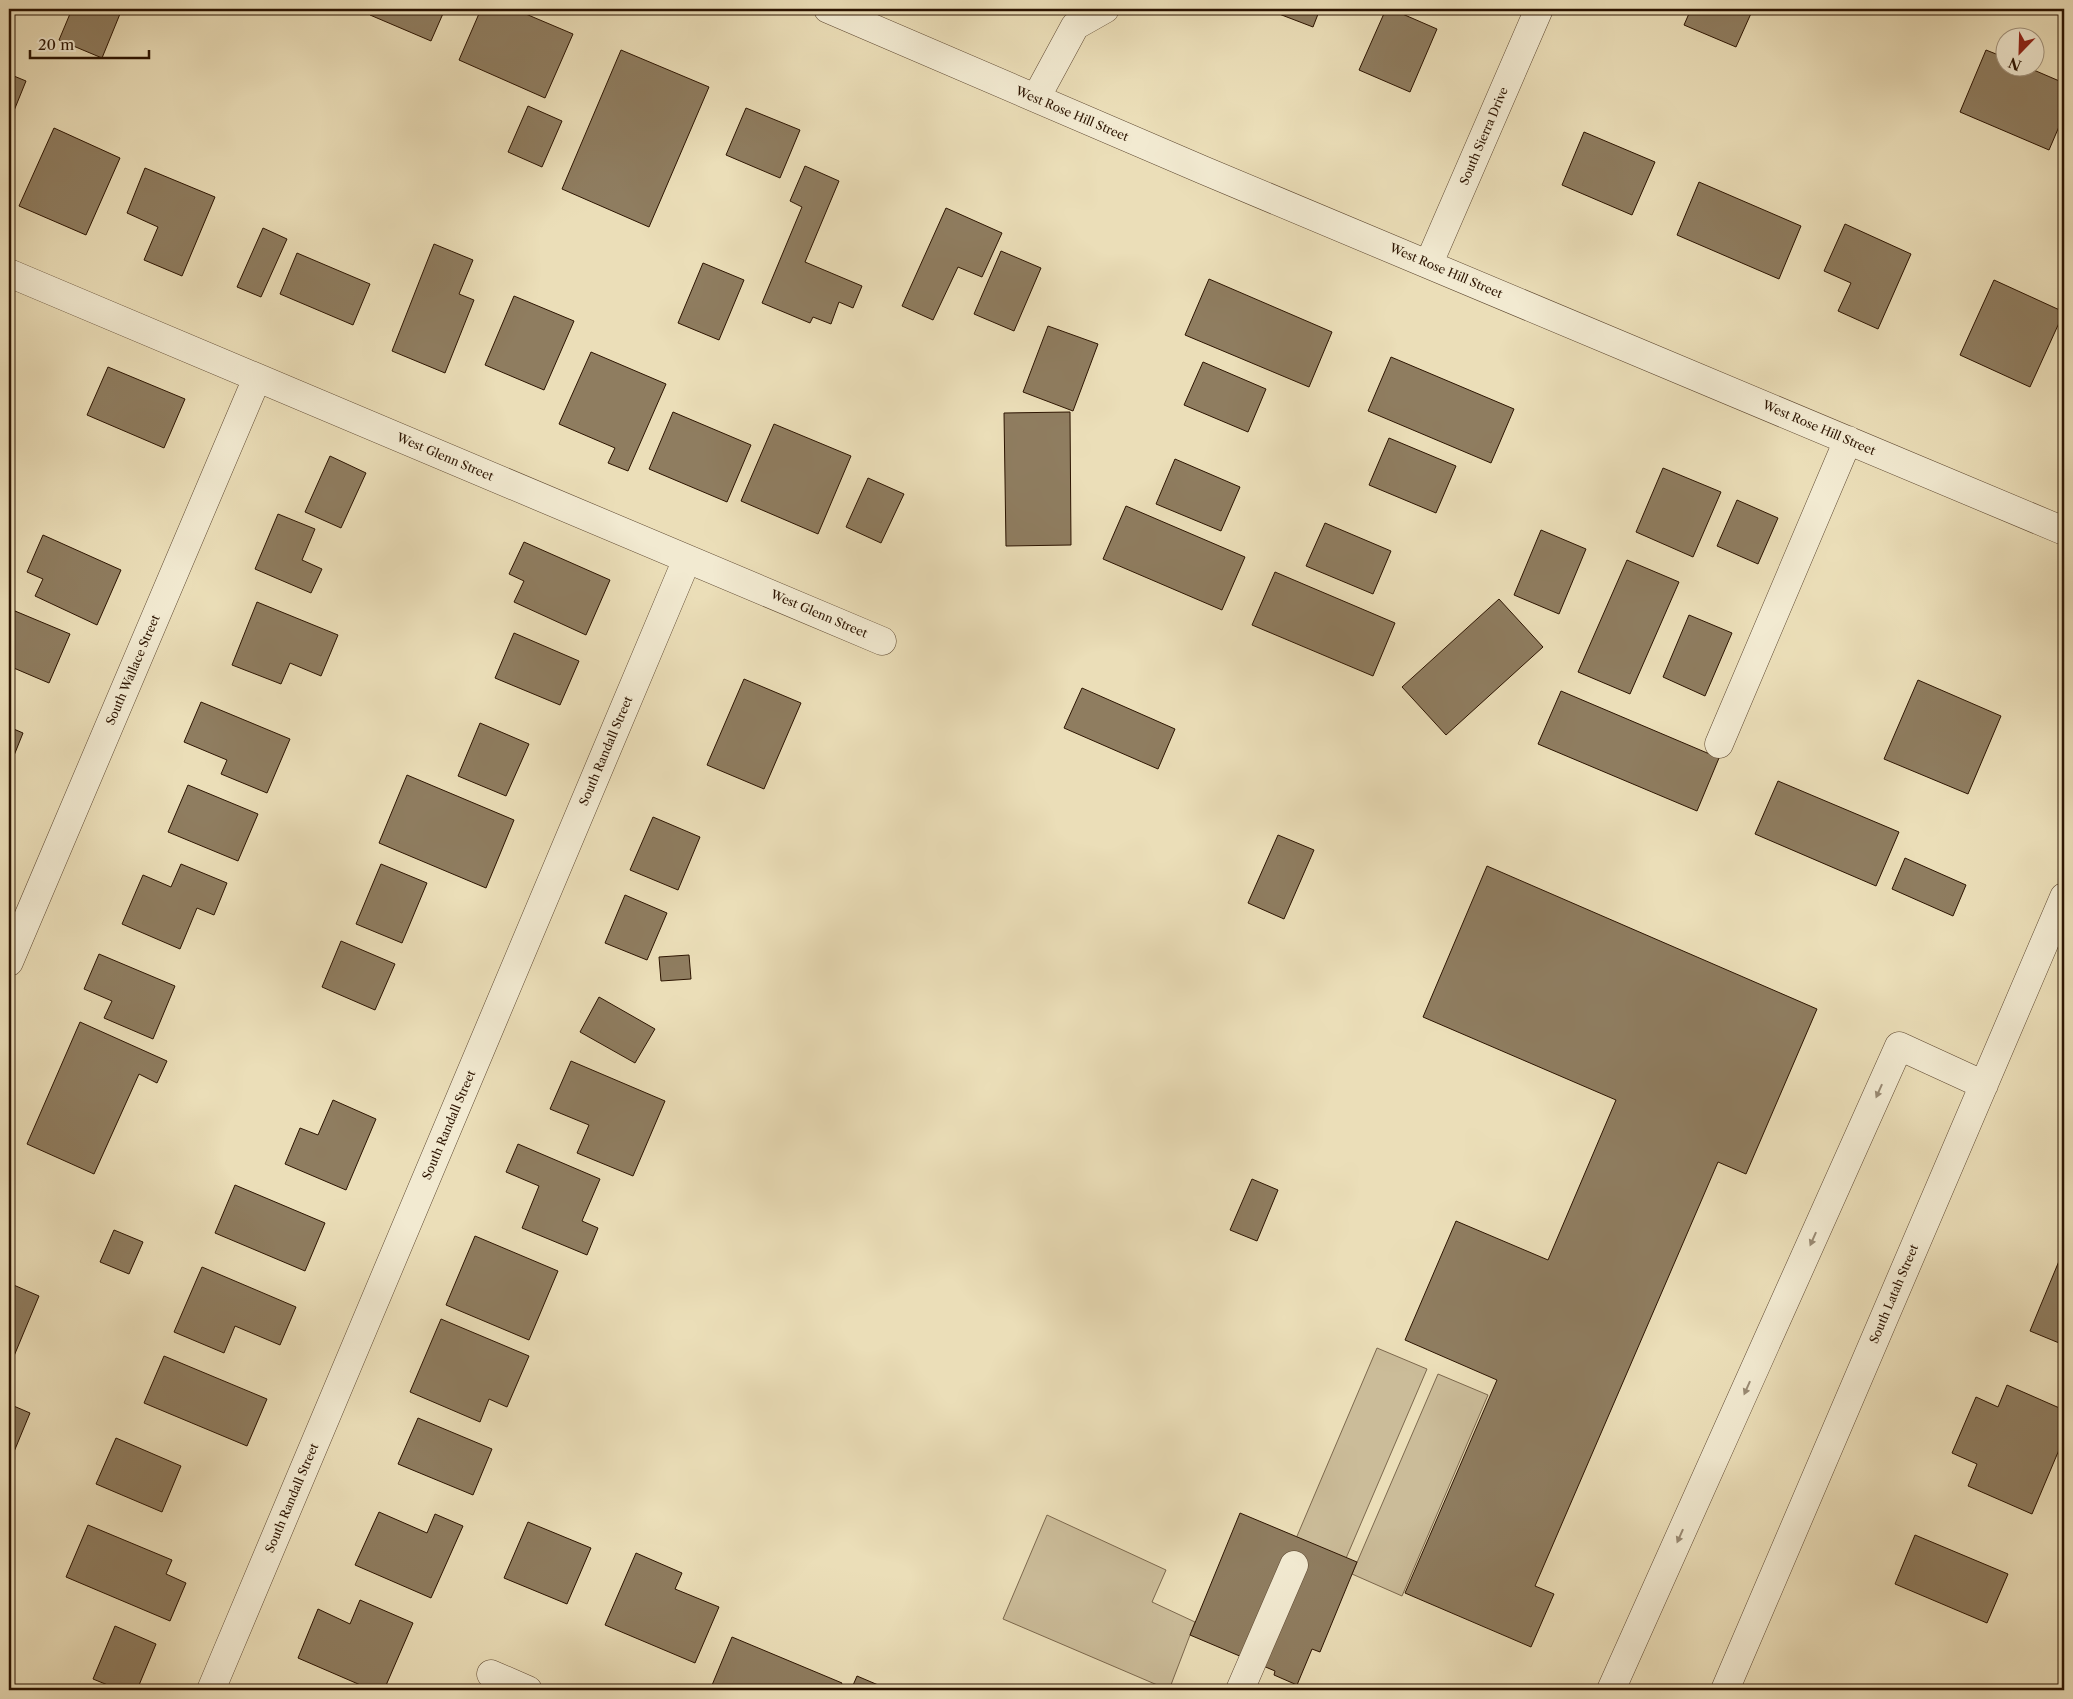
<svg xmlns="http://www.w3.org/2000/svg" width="2073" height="1699" viewBox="0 0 2073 1699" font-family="'Libre Caslon Text',serif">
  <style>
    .green { fill: #cbbc99; stroke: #7c684d }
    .building { fill: #8f7d60; stroke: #2c1401 }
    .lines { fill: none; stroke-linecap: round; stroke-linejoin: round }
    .minor-casing { stroke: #5c462f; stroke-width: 29 }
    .minor { stroke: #f2ead1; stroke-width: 28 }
    .oneway { fill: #998a73 }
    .labels { text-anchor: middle; stroke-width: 4; stroke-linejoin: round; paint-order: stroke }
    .street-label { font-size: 12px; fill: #2c1401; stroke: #f2ead1 }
  </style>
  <rect width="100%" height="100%" fill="#ebdeb8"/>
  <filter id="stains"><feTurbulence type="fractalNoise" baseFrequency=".004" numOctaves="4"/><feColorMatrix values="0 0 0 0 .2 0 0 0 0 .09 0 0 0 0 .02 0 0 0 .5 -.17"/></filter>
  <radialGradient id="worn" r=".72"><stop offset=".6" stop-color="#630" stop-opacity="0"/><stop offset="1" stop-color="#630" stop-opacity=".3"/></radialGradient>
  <path class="green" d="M 1377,1348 L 1427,1369 L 1341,1570 L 1292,1548 Z
    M 1438,1374 L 1488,1395 L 1402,1596 L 1352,1574 Z
    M 1047,1515 L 1166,1570 L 1152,1602 L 1195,1622 L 1169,1690 L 1003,1619 Z"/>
  <path class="building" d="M 72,9 L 122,9 L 102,58 L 59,40 Z
    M 373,9 L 445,9 L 431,41 L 370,15 Z
    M 481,9 L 514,9 L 573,34 L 545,98 L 459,60 Z
    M 1266,9 L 1320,9 L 1313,27 Z
    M 1386,9 L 1391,9 L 1437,29 L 1410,92 L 1359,70 Z
    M 1691,9 L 1753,9 L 1736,47 L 1684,25 Z
    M 621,50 L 709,87 L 649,227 L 562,189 Z
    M 1986,50 L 2006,58 L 2006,68 L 2029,68 L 2064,83 L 2064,115 L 2049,150 L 1960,112 Z
    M 9,74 L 26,81 L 9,123 Z
    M 528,106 L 562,121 L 542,167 L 508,152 Z
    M 746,108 L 800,130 L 780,178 L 726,155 Z
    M 54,128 L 120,158 L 86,235 L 19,206 Z
    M 1584,132 L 1655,162 L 1632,215 L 1562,185 Z
    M 805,166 L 839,181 L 805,262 L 862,286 L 853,308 L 839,302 L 831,324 L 813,317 L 810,323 L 762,303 L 802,207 L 790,201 Z
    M 145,168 L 215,197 L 182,276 L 144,260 L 158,227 L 127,213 Z
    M 1699,182 L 1801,226 L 1779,279 L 1677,235 Z
    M 946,208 L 1002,233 L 982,277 L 958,267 L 933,320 L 902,306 Z
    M 1845,224 L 1911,254 L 1878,329 L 1838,311 L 1851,283 L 1824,271 Z
    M 263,228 L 287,239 L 261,297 L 237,287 Z
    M 434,244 L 473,260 L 459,294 L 474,300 L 445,373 L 392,351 Z
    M 1001,251 L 1041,268 L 1014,331 L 974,314 Z
    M 297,253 L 370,284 L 353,325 L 280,294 Z
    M 703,263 L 744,280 L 719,340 L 678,323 Z
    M 1209,279 L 1332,332 L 1309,387 L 1185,335 Z
    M 1994,280 L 2064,312 L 2030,387 L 1960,355 Z
    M 514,296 L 574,321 L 544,390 L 485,365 Z
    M 1048,326 L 1098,344 L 1073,411 L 1023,392 Z
    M 591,352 L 666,384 L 628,471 L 608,463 L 615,448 L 559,424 Z
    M 1391,357 L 1514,409 L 1491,463 L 1368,411 Z
    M 1203,362 L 1266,389 L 1248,432 L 1184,405 Z
    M 108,367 L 185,399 L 164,448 L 87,415 Z
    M 673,412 L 751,445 L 727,502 L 649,469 Z
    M 1070,412 L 1071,545 L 1006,546 L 1004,413 Z
    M 774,424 L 851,456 L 818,534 L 741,501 Z
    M 1389,438 L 1456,466 L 1436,513 L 1369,485 Z
    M 330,456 L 366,473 L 341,528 L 305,512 Z
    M 1175,459 L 1240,487 L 1221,531 L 1156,504 Z
    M 1663,468 L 1721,492 L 1693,557 L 1636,532 Z
    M 868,478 L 904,494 L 881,543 L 846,527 Z
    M 1737,500 L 1778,518 L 1758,564 L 1717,546 Z
    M 1126,506 L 1245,557 L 1222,610 L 1103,559 Z
    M 278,514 L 315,529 L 302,560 L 322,569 L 311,593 L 255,569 Z
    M 1325,523 L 1391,551 L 1373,594 L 1306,566 Z
    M 1541,530 L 1586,549 L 1559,614 L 1514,595 Z
    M 43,535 L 121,570 L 97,625 L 35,596 L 43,579 L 27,572 Z
    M 524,542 L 610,580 L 586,635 L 514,602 L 524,581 L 509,574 Z
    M 1627,560 L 1679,582 L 1630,694 L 1578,672 Z
    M 1275,572 L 1395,623 L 1373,676 L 1252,625 Z
    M 1499,599 L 1543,647 L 1446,735 L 1402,687 Z
    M 257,602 L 338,635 L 321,676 L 290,663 L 281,684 L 232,665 Z
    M 15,611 L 70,634 L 49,683 L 9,666 L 9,627 Z
    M 1689,615 L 1732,633 L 1705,696 L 1663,677 Z
    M 514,633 L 579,661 L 560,705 L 495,678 Z
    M 744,679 L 801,703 L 764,789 L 707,765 Z
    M 1918,680 L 2001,716 L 1968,794 L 1884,759 Z
    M 1082,688 L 1175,729 L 1158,769 L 1064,728 Z
    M 1561,691 L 1719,758 L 1697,811 L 1538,744 Z
    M 201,702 L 290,739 L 267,793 L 221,774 L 227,760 L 184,742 Z
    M 480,723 L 529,744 L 506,796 L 458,776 Z
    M 9,727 L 23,733 L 9,768 Z
    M 407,775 L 514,820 L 486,888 L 379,843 Z
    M 1778,781 L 1899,832 L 1876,886 L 1755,834 Z
    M 188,785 L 258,814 L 238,861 L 168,832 Z
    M 653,817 L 700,837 L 678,890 L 630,870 Z
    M 1278,835 L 1314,850 L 1284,919 L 1248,903 Z
    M 1905,858 L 1966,885 L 1953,916 L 1892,889 Z
    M 181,864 L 227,883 L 214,915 L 197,908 L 180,949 L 122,924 L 143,875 L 171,887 Z
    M 381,864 L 427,883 L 402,943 L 356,924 Z
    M 1487,866 L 1817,1009 L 1746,1174 L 1718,1162 L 1535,1586 L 1554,1594 L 1531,1647 L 1405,1593 L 1497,1380 L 1405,1340 L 1456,1221 L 1548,1260 L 1616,1100 L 1423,1017 Z
    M 625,895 L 667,913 L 647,960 L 605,943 Z
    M 341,941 L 395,964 L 375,1010 L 322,987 Z
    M 99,954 L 175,986 L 153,1039 L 104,1018 L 112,1001 L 84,989 Z
    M 689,955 L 691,979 L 661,981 L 659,957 Z
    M 599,997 L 655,1029 L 635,1063 L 580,1032 Z
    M 80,1022 L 167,1061 L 157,1083 L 139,1074 L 94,1174 L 27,1144 Z
    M 571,1061 L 665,1101 L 633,1176 L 577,1153 L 589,1125 L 550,1109 Z
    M 333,1100 L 376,1119 L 346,1190 L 285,1164 L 300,1128 L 318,1135 Z
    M 518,1144 L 600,1179 L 582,1221 L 598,1228 L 587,1255 L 522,1228 L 539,1186 L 506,1172 Z
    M 1252,1179 L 1278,1190 L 1257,1241 L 1230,1230 Z
    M 235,1185 L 325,1223 L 305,1271 L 215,1233 Z
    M 114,1230 L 143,1242 L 129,1274 L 100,1262 Z
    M 475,1236 L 558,1271 L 529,1340 L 446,1305 Z
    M 2064,1249 L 2064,1345 L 2030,1331 Z
    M 202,1267 L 296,1307 L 280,1345 L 235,1326 L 224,1353 L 174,1332 Z
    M 9,1283 L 39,1296 L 9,1368 Z
    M 441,1319 L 529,1356 L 507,1407 L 489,1399 L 480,1422 L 410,1392 Z
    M 164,1356 L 267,1399 L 247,1446 L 144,1403 Z
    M 2007,1385 L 2064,1410 L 2064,1438 L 2032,1514 L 1968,1486 L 1977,1464 L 1952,1453 L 1976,1397 L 1998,1407 Z
    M 9,1404 L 30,1413 L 11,1459 L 9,1458 Z
    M 418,1418 L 492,1449 L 473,1495 L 398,1464 Z
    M 116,1438 L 181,1466 L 162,1512 L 96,1484 Z
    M 379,1512 L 427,1533 L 435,1514 L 463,1526 L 431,1598 L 355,1565 Z
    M 1240,1513 L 1357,1562 L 1320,1652 L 1312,1649 L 1297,1685 L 1274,1675 L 1275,1671 L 1190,1635 Z
    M 528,1522 L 591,1548 L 567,1604 L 504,1578 Z
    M 88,1525 L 172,1560 L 166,1574 L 186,1583 L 170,1621 L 66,1577 Z
    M 1915,1535 L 2008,1574 L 1987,1623 L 1895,1584 Z
    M 636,1553 L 682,1573 L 675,1589 L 719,1607 L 695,1663 L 605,1625 Z
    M 360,1600 L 413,1623 L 384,1690 L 372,1690 L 298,1658 L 318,1609 L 350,1624 Z
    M 115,1626 L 156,1644 L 137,1690 L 120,1690 L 93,1679 Z
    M 732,1637 L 842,1683 L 839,1690 L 710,1690 Z
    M 857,1676 L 890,1690 L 851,1690 Z"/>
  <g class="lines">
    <defs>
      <path id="minor" d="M 828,9 L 1203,170 L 2064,531
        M 1036,98 L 1075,26 L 1105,9
        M 1429,263 L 1539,9
        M 9,273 L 882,641
        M 1719,744 L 1848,440
        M 9,962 L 257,378
        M 491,1674 L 528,1690
        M 211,1690 L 687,559
        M 1240,1690 L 1294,1565
        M 1611,1690 L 1899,1046 L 1984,1085
        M 1725,1690 L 2064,897"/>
    </defs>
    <use href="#minor" class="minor-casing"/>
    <use href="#minor" class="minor"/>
  </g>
  <defs><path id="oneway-solid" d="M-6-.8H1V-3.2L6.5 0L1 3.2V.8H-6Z" transform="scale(1.25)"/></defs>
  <g class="oneway">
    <use href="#oneway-solid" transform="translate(1879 1091) rotate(114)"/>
    <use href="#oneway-solid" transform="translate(1813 1239) rotate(114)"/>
    <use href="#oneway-solid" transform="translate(1747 1388) rotate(114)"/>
    <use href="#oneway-solid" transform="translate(1680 1536) rotate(114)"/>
  </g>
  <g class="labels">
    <g class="street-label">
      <text transform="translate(1072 114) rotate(23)" y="4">West Rose Hill Street</text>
      <text transform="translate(1484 136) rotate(-67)" y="4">South Sierra Drive</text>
      <text transform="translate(1446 271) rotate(23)" y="4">West Rose Hill Street</text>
      <text transform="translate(1819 428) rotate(23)" y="4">West Rose Hill Street</text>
      <text transform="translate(445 457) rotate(23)" y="4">West Glenn Street</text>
      <text transform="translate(819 614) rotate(23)" y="4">West Glenn Street</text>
      <text transform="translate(133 670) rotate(-67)" y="4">South Wallace Street</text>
      <text transform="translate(606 751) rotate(-67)" y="4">South Randall Street</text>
      <text transform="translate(449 1125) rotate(-67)" y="4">South Randall Street</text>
      <text transform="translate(1894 1294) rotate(-67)" y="4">South Latah Street</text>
      <text transform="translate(292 1498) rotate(-67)" y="4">South Randall Street</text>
    </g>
  </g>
  <rect width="2073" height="1699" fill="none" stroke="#ebdeb8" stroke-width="30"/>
  <rect x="10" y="10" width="2053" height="1679" fill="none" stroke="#2c1401" stroke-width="2.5"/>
  <rect x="15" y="15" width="2043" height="1669" fill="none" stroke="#2c1401"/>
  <g transform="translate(2020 52) rotate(203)"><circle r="24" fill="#f2ead1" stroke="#a3947e"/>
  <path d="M0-4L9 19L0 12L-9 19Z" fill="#8f2418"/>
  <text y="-8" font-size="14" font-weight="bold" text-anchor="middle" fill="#2c1401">N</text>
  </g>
  <path d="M30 50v8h119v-8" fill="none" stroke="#2c1401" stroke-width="2.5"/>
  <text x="38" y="50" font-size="15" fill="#2c1401" stroke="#f2ead1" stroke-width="4" paint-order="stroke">20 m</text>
  <rect width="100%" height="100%" filter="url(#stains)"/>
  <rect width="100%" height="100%" fill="url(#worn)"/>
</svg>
